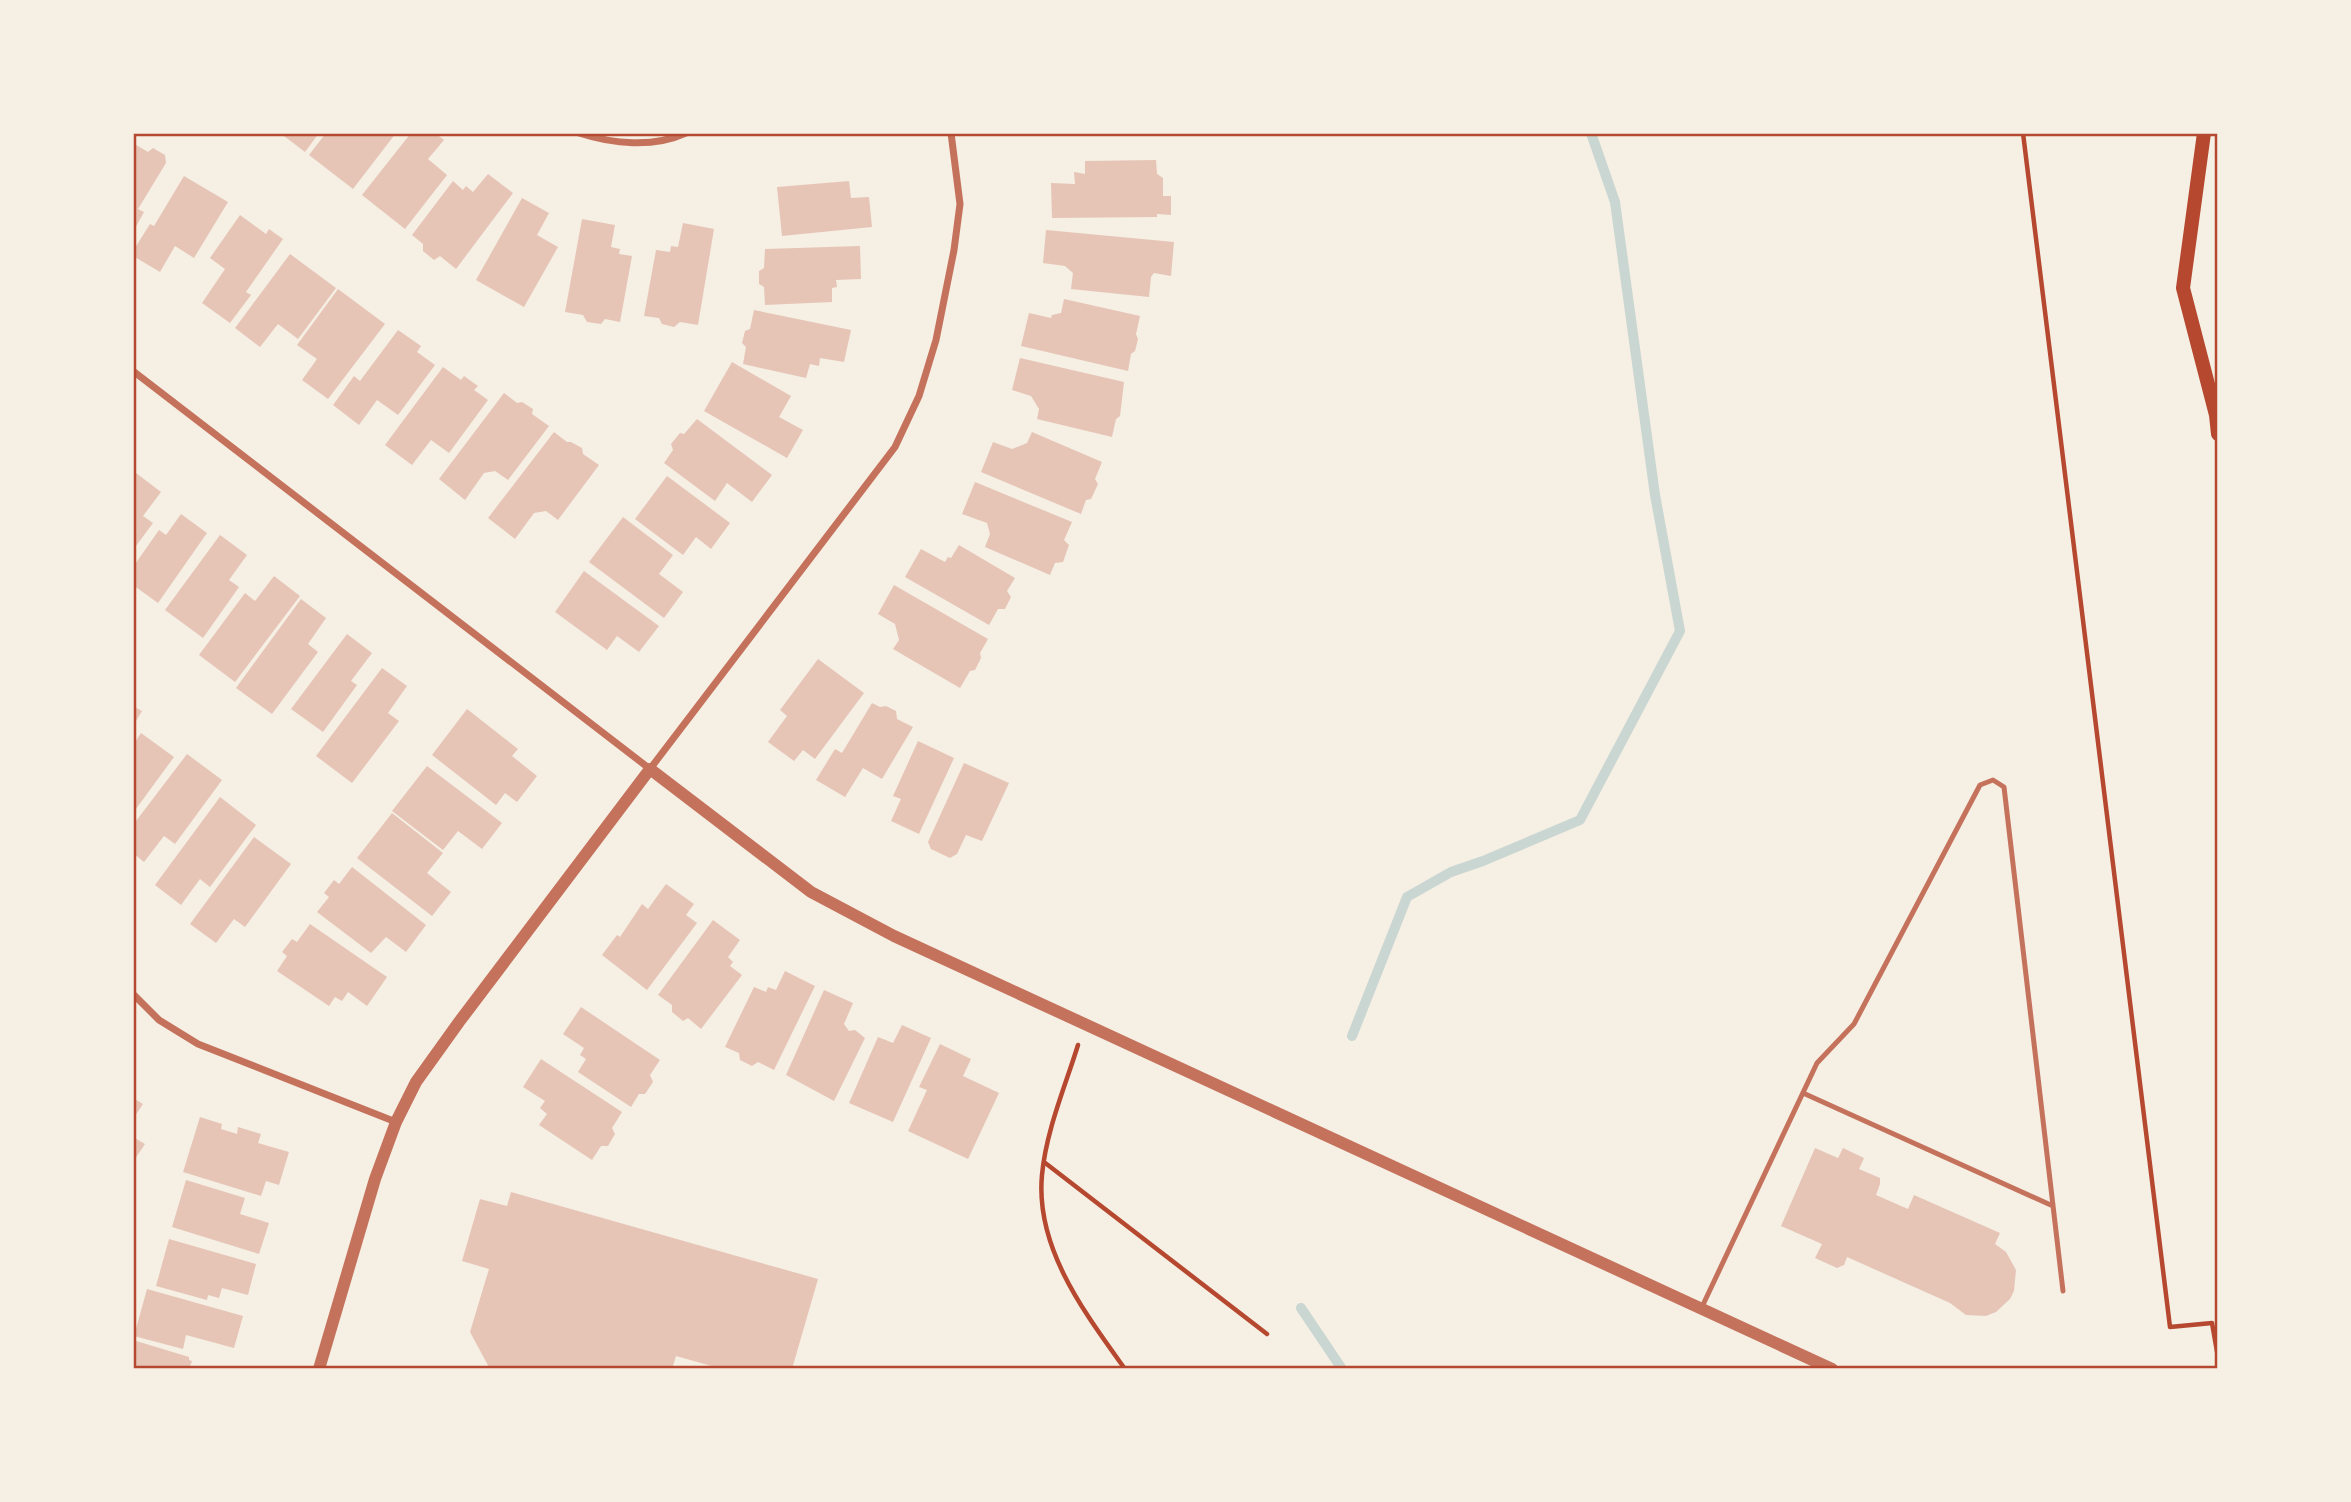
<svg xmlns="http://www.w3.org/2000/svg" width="2351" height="1502" viewBox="0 0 2351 1502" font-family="'Public Sans',sans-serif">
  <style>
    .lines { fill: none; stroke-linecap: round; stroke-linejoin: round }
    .stream { stroke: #c9d6d2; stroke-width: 10 }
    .building { fill: #e6c5b7 }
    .path { stroke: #b5482f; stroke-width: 4.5 }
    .service { stroke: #c5725c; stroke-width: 5 }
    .minor { stroke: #c5725c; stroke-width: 7 }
    .tertiary { stroke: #c5725c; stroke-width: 12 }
    .secondary { stroke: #b5482f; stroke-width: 14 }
    .neatline { fill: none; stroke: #b5482f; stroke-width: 2.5 }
  </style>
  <rect width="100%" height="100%" fill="#f6efe4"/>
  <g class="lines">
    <path class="stream" d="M 1352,1036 L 1407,897 L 1451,872 L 1483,861 L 1580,820 L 1680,631 L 1655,495 L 1615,202 L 1591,133
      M 1301,1308 L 1342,1369"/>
  </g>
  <path class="building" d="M 280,133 L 319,133 L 305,152 Z
    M 326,133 L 396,133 L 353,189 L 309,155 Z
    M 411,133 L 435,133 L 444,140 L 428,159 L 447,175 L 405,229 L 362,195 Z
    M 133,143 L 148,152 L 153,148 L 165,155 L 166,163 L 138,209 L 144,212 L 133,232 Z
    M 1156,160 L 1157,174 L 1163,178 L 1163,196 L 1171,196 L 1171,215 L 1157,214 L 1157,217 L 1052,218 L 1051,183 L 1075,184 L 1074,172 L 1085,174 L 1085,161 Z
    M 488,174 L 513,193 L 456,269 L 440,256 L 434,260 L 423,251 L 423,244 L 412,235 L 453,181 L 463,190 L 466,186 L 473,192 Z
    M 184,176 L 228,202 L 194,258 L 175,246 L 160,272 L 133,256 L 133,251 L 150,224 L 154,226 Z
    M 849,181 L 851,198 L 869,197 L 872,227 L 782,236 L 777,187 Z
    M 522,198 L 549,213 L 537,235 L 558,247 L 524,307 L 476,280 Z
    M 240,215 L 266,234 L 269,229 L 283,239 L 246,292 L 251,295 L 230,323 L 202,303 L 225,269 L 210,258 Z
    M 582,219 L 615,225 L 611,247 L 620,249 L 619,254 L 632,256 L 620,322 L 605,319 L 601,324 L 587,322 L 583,315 L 565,312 Z
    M 683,223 L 714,229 L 698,325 L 680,322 L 674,327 L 662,324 L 659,318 L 644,316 L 656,250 L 670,252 L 671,246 L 678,247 Z
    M 1046,230 L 1174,242 L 1171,276 L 1154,273 L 1151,277 L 1149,297 L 1071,289 L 1073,273 L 1065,266 L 1043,263 Z
    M 860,246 L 861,279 L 836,280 L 837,287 L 832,288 L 832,302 L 765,305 L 764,287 L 759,284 L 759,271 L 764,268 L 765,249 Z
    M 290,254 L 336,288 L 298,339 L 278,324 L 260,347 L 235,328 Z
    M 338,289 L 385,324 L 328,399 L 302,380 L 317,359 L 297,345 Z
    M 1064,299 L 1140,316 L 1136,334 L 1138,339 L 1135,351 L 1131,354 L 1128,371 L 1021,346 L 1029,313 L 1051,318 L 1052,315 L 1061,313 Z
    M 754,310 L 851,330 L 844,362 L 820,358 L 819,366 L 810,364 L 806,378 L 743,364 L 746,347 L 742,343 L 745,331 L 750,329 Z
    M 398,330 L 421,346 L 417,352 L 435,365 L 398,415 L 377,400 L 359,425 L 333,405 L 354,376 L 360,381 Z
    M 1020,358 L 1124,382 L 1120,416 L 1116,419 L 1112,437 L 1037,419 L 1039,409 L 1031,396 L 1012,390 Z
    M 732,362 L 791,396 L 779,417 L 803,430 L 787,458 L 704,411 Z
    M 443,367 L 461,380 L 464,376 L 478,386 L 474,390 L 488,400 L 449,453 L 431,440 L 412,465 L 385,445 Z
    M 504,393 L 517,403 L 522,402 L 533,409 L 532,414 L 549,426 L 508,480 L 495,471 L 484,473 L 465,500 L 439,479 Z
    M 697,419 L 772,475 L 752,502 L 727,483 L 715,501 L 664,463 L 673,450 L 671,444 L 680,433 L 684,434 Z
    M 554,432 L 567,442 L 571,442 L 582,448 L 583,454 L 599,465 L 558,520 L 546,511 L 534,513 L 515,539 L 488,518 Z
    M 1032,432 L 1102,462 L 1095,479 L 1098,484 L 1091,499 L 1086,500 L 1081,514 L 981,472 L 993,442 L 1012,449 L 1027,443 Z
    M 136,473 L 161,492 L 143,516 L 153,523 L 133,550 L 133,477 Z
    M 667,476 L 730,523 L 711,549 L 696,537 L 683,555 L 635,519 Z
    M 975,482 L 1072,522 L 1064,540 L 1069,545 L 1063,562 L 1055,563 L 1050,575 L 985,547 L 990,534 L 987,523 L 962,514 Z
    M 181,514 L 207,533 L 158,603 L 133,585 L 133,567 L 159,530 L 166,535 Z
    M 623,517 L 673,555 L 659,574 L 683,592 L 664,618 L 589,562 Z
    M 220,535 L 247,555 L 229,580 L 239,587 L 203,638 L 165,610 Z
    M 959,545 L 1015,578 L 1007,591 L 1011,597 L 1005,609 L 998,609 L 989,625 L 905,577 L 921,549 L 945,562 L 948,557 L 951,558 Z
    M 584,571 L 659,626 L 639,652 L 617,636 L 607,650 L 555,612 Z
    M 274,576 L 300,596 L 235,682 L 199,655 L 245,593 L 255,601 Z
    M 894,585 L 988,639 L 980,653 L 981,658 L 975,670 L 970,671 L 960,688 L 893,649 L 899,640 L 895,624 L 878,614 Z
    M 301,599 L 326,618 L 308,644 L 318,652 L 272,714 L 236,688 Z
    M 347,634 L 372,653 L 351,681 L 357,685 L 323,732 L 291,709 Z
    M 818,659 L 864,693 L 815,759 L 803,750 L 794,761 L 768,742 L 787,716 L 780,710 Z
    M 382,668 L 407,686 L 388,713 L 399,721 L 352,783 L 316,756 Z
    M 872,703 L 880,707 L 886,706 L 896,711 L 897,719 L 913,727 L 882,779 L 863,768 L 845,797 L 816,780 L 835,749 L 842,753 Z
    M 133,706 L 142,711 L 133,726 Z
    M 467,709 L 518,749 L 512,756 L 537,776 L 517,802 L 505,793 L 496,805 L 432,755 Z
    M 141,733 L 174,757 L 133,813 L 133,745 Z
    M 918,741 L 954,758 L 919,834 L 891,821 L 901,799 L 893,796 Z
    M 187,754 L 222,780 L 175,844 L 164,836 L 144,862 L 133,853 L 133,825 Z
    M 964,763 L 1009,783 L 982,841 L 966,835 L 957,854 L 950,858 L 931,849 L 928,842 Z
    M 427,766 L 502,823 L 482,849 L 458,831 L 443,850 L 392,811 Z
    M 220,797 L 256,825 L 210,887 L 200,879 L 181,905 L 155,885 Z
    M 392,813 L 443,853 L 427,873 L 451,892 L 432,916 L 357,858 Z
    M 254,837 L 291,864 L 245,927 L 234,919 L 216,943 L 190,924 Z
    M 352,867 L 426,925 L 406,952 L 386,937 L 371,953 L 317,912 L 329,897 L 324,893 L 334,880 L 339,884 Z
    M 666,884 L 694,904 L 686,915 L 697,923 L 647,990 L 602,955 L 617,935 L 620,937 L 642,904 L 648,909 Z
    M 713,920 L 740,940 L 728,957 L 733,962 L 730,966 L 742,975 L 701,1029 L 688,1018 L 683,1021 L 672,1012 L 672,1005 L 658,995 Z
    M 310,924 L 387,977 L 367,1006 L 348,992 L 342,1001 L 335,997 L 329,1006 L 277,971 L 287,956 L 282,952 L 292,939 L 297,942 Z
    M 785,971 L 815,986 L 774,1070 L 758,1062 L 752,1066 L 740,1060 L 739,1053 L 725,1047 L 754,987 L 766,992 L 768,987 L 776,990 Z
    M 824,990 L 853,1003 L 844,1024 L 849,1031 L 855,1030 L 865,1038 L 834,1101 L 786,1075 Z
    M 581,1007 L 660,1060 L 650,1075 L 653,1082 L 645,1094 L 639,1094 L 631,1107 L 578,1072 L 586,1059 L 580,1055 L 584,1048 L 563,1034 Z
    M 902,1025 L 931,1038 L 893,1122 L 849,1103 L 878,1037 L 893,1043 Z
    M 940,1044 L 971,1059 L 963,1076 L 999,1093 L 968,1159 L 908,1131 L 927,1090 L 919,1087 Z
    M 541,1059 L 622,1112 L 612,1128 L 615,1134 L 608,1146 L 601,1146 L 592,1160 L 539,1125 L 547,1114 L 540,1108 L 545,1101 L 523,1087 Z
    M 133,1098 L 143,1104 L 133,1119 Z
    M 200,1117 L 222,1124 L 221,1129 L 237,1134 L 238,1127 L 261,1134 L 258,1143 L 289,1152 L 279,1185 L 266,1181 L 261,1196 L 183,1172 Z
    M 133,1137 L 145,1144 L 133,1162 Z
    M 1815,1148 L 1838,1158 L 1843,1148 L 1864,1158 L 1859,1169 L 1880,1178 L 1880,1184 L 1876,1195 L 1908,1209 L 1914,1195 L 2000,1233 L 1995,1244 L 2006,1252 L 2016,1270 L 2014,1291 L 2010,1299 L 1996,1312 L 1986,1316 L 1966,1315 L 1950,1303 L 1847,1257 L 1844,1265 L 1837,1268 L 1815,1258 L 1822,1244 L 1781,1226 Z
    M 186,1180 L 245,1198 L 240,1214 L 269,1223 L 259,1254 L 172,1227 Z
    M 511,1192 L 818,1279 L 792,1369 L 722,1369 L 676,1356 L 672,1369 L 490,1369 L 470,1332 L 489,1269 L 462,1261 L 480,1199 L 507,1206 Z
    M 169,1239 L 256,1264 L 248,1295 L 222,1288 L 219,1298 L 208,1295 L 207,1300 L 156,1286 Z
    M 147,1289 L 243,1316 L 234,1348 L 186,1335 L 183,1349 L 134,1336 Z
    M 133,1340 L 189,1357 L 189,1360 L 192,1361 L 189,1369 L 133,1369 Z"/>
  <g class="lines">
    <path class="path" d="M 2023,133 L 2170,1327 L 2212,1323 L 2218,1357
      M 1078,1045 C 1065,1087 1046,1131 1042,1175 C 1035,1248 1085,1313 1125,1369
      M 1044,1162 L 1267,1334"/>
    <path class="service" d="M 1803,1093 L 2053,1206
      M 1701,1309 L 1817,1063 L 1854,1024 L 1980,785 L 1993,780 L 2004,787 L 2063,1291"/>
    <path class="minor" d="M 579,133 C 613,144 653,148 686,133
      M 133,371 L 650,769 L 895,447 L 919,396 L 936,340 L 954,250 L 960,204 L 951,133
      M 133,994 L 159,1020 L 198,1044 L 396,1122"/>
    <path class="tertiary" d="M 319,1369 L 375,1179 L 396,1122 L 416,1082 L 459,1022 L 650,769 L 811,892 L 894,936 L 1832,1369"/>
    <path class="secondary" d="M 2204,133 L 2183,288 L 2216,415 L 2218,434"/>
  </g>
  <rect width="2351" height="1502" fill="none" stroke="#f6efe4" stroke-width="270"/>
  <rect x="135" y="135" width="2081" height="1232" class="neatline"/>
</svg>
